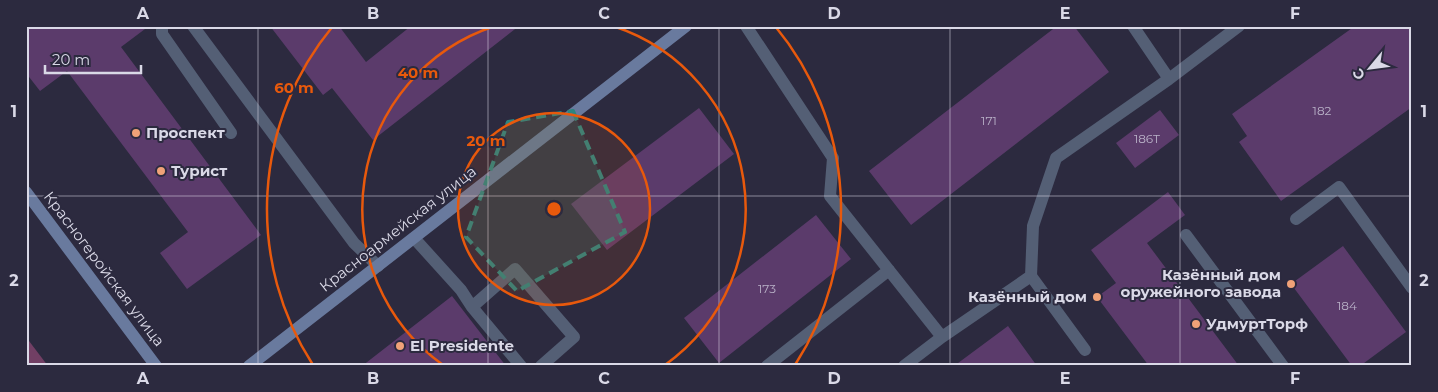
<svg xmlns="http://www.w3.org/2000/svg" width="1438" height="392" viewBox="0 0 1438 392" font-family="Montserrat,sans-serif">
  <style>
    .forest { fill: #713f64 }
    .building { fill: #5b3b6b }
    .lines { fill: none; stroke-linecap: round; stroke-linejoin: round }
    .lane { stroke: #545f75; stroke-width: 12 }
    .secondary { stroke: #697a9e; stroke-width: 12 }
    .marked { fill: #2d8580; fill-opacity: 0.2; stroke: #2d8580; stroke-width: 4; stroke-dasharray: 10 6; stroke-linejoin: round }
    .grid { fill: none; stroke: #dad9e7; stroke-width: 1; stroke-opacity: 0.55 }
    .ring { fill: none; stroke: #e8590c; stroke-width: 2.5 }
    .poi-dot { fill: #f0a278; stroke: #2c2a3f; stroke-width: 2 }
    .labels { text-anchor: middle; stroke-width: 4; stroke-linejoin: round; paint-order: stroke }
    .number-label { font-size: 12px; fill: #bab2c8 }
    .poi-label { font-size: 15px; font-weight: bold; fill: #dad9e7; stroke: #2c2a3f; text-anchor: start }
    .street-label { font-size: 15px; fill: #dad9e7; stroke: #2c2a3f }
    .centre { fill: #e8590c; stroke: #2c2a3f; stroke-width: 2.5 }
    .ring-label { font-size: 15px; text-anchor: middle; font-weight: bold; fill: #e8590c; stroke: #2c2a3f; stroke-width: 4; stroke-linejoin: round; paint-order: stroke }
    .neatline { fill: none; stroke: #dad9e7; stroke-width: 2 }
    .grid-label { font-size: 16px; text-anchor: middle; font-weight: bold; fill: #dad9e7 }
  </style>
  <rect width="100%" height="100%" fill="#2c2a3f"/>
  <path class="forest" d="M 26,337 L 48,366 L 26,366 Z"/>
  <path class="building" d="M 26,26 L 149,26 L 121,47 L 261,235 L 187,289 L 160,253 L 188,232 L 67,71 L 40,91 L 26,73 Z
    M 270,26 L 339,26 L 366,62 L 411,26 L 519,26 L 373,140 L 332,88 L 323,95 Z
    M 1057,26 L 1074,26 L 1109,72 L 911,225 L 869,171 Z
    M 1355,26 L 1412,26 L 1412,107 L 1281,201 L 1239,142 L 1247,136 L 1232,114 Z
    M 699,108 L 734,154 L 607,250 L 571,204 Z
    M 1160,110 L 1179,135 L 1135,168 L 1116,143 Z
    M 1168,192 L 1185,215 L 1147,243 L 1239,366 L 1149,366 L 1097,297 L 1116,283 L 1091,250 Z
    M 816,215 L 851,259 L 719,363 L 684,318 Z
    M 1343,246 L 1406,332 L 1360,366 L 1352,366 L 1291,284 Z
    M 452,296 L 506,366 L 362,366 Z
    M 1008,326 L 1037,366 L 954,366 Z"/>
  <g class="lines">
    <path class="lane" d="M 162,26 L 162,34 L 231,133
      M 193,26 L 354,243 L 378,266
      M 746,26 L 833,158 L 830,196 L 942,337 L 1031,276 L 1085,350
      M 1133,26 L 1169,79 L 1239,26
      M 1296,219 L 1339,187 L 1412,288
      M 1186,235 L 1283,366
      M 414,238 L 461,290 L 472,307 L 521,366
      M 1031,276 L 1033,226 L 1056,158 L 1169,79
      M 472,307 L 515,269 L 574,337 L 541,366
      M 767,366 L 889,270
      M 904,366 L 942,337"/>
    <path class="secondary" d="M 26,192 L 156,366
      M 249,366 L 686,26"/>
  </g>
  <path class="marked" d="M 573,111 L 625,232 L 517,291 L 466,237 L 508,122 Z"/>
  <path class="grid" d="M 258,26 L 258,366M 488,26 L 488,366M 719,26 L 719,366M 950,26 L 950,366M 1180,26 L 1180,366M 26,196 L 1412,196"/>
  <circle cx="554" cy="209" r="96" fill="#e8590c" fill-opacity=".12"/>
  <g class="ring">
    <circle cx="554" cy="209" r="96"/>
    <path d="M443 365A192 192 0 0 1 495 26M613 26A192 192 0 0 1 665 365"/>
    <path d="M313 365A287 287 0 0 1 333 26M775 26A287 287 0 0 1 795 365"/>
  </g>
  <g class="poi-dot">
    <circle cx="136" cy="133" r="5"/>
    <circle cx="161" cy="171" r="5"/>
    <circle cx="1291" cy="284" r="5"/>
    <circle cx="1097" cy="297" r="5"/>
    <circle cx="1196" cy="324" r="5"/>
    <circle cx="400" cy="346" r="5"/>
  </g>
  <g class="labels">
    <g class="number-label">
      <text x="1322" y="115">182</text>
      <text x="989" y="125">171</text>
      <text x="1147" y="143">186Т</text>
      <text x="767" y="293">173</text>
      <text x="1347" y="310">184</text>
    </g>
    <g class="poi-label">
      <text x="146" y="138">Проспект</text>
      <text x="171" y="176">Турист</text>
      <text x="1281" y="280" text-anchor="end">Казённый дом<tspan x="1281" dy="17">оружейного завода</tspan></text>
      <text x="1087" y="302" text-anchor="end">Казённый дом</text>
      <text x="1206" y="329">УдмуртТорф</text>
      <text x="410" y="351">El Presidente</text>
    </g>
    <g class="street-label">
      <text transform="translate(398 229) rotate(-38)" y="5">Красноармейская улица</text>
      <text transform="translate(104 269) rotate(53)" y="5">Красногеройская улица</text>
    </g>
  </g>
  <circle cx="554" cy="209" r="8" class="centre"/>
  <g class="ring-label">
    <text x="418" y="78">40 m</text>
    <text x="294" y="93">60 m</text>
    <text x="486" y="146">20 m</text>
  </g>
  <rect width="1438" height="392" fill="none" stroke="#2c2a3f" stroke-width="55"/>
  <g transform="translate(1370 68) rotate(241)" stroke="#2c2a3f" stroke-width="4" paint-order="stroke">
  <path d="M0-4L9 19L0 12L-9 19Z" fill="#dad9e7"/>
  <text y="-8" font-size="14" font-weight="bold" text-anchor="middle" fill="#dad9e7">С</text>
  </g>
  <path d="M45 65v8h96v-8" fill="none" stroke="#dad9e7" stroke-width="2.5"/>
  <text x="52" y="65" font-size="15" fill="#dad9e7" stroke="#2c2a3f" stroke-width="4" paint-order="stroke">20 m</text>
  <rect x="28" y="28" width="1382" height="336" class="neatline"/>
  <g class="grid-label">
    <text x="143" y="19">A</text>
    <text x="373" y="19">B</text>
    <text x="604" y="19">C</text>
    <text x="834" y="19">D</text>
    <text x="1065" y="19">E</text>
    <text x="1295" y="19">F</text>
    <text x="14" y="117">1</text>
    <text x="1424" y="117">1</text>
    <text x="14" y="286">2</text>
    <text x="1424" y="286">2</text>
    <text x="143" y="384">A</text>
    <text x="373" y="384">B</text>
    <text x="604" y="384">C</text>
    <text x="834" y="384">D</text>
    <text x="1065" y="384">E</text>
    <text x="1295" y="384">F</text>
  </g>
</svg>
